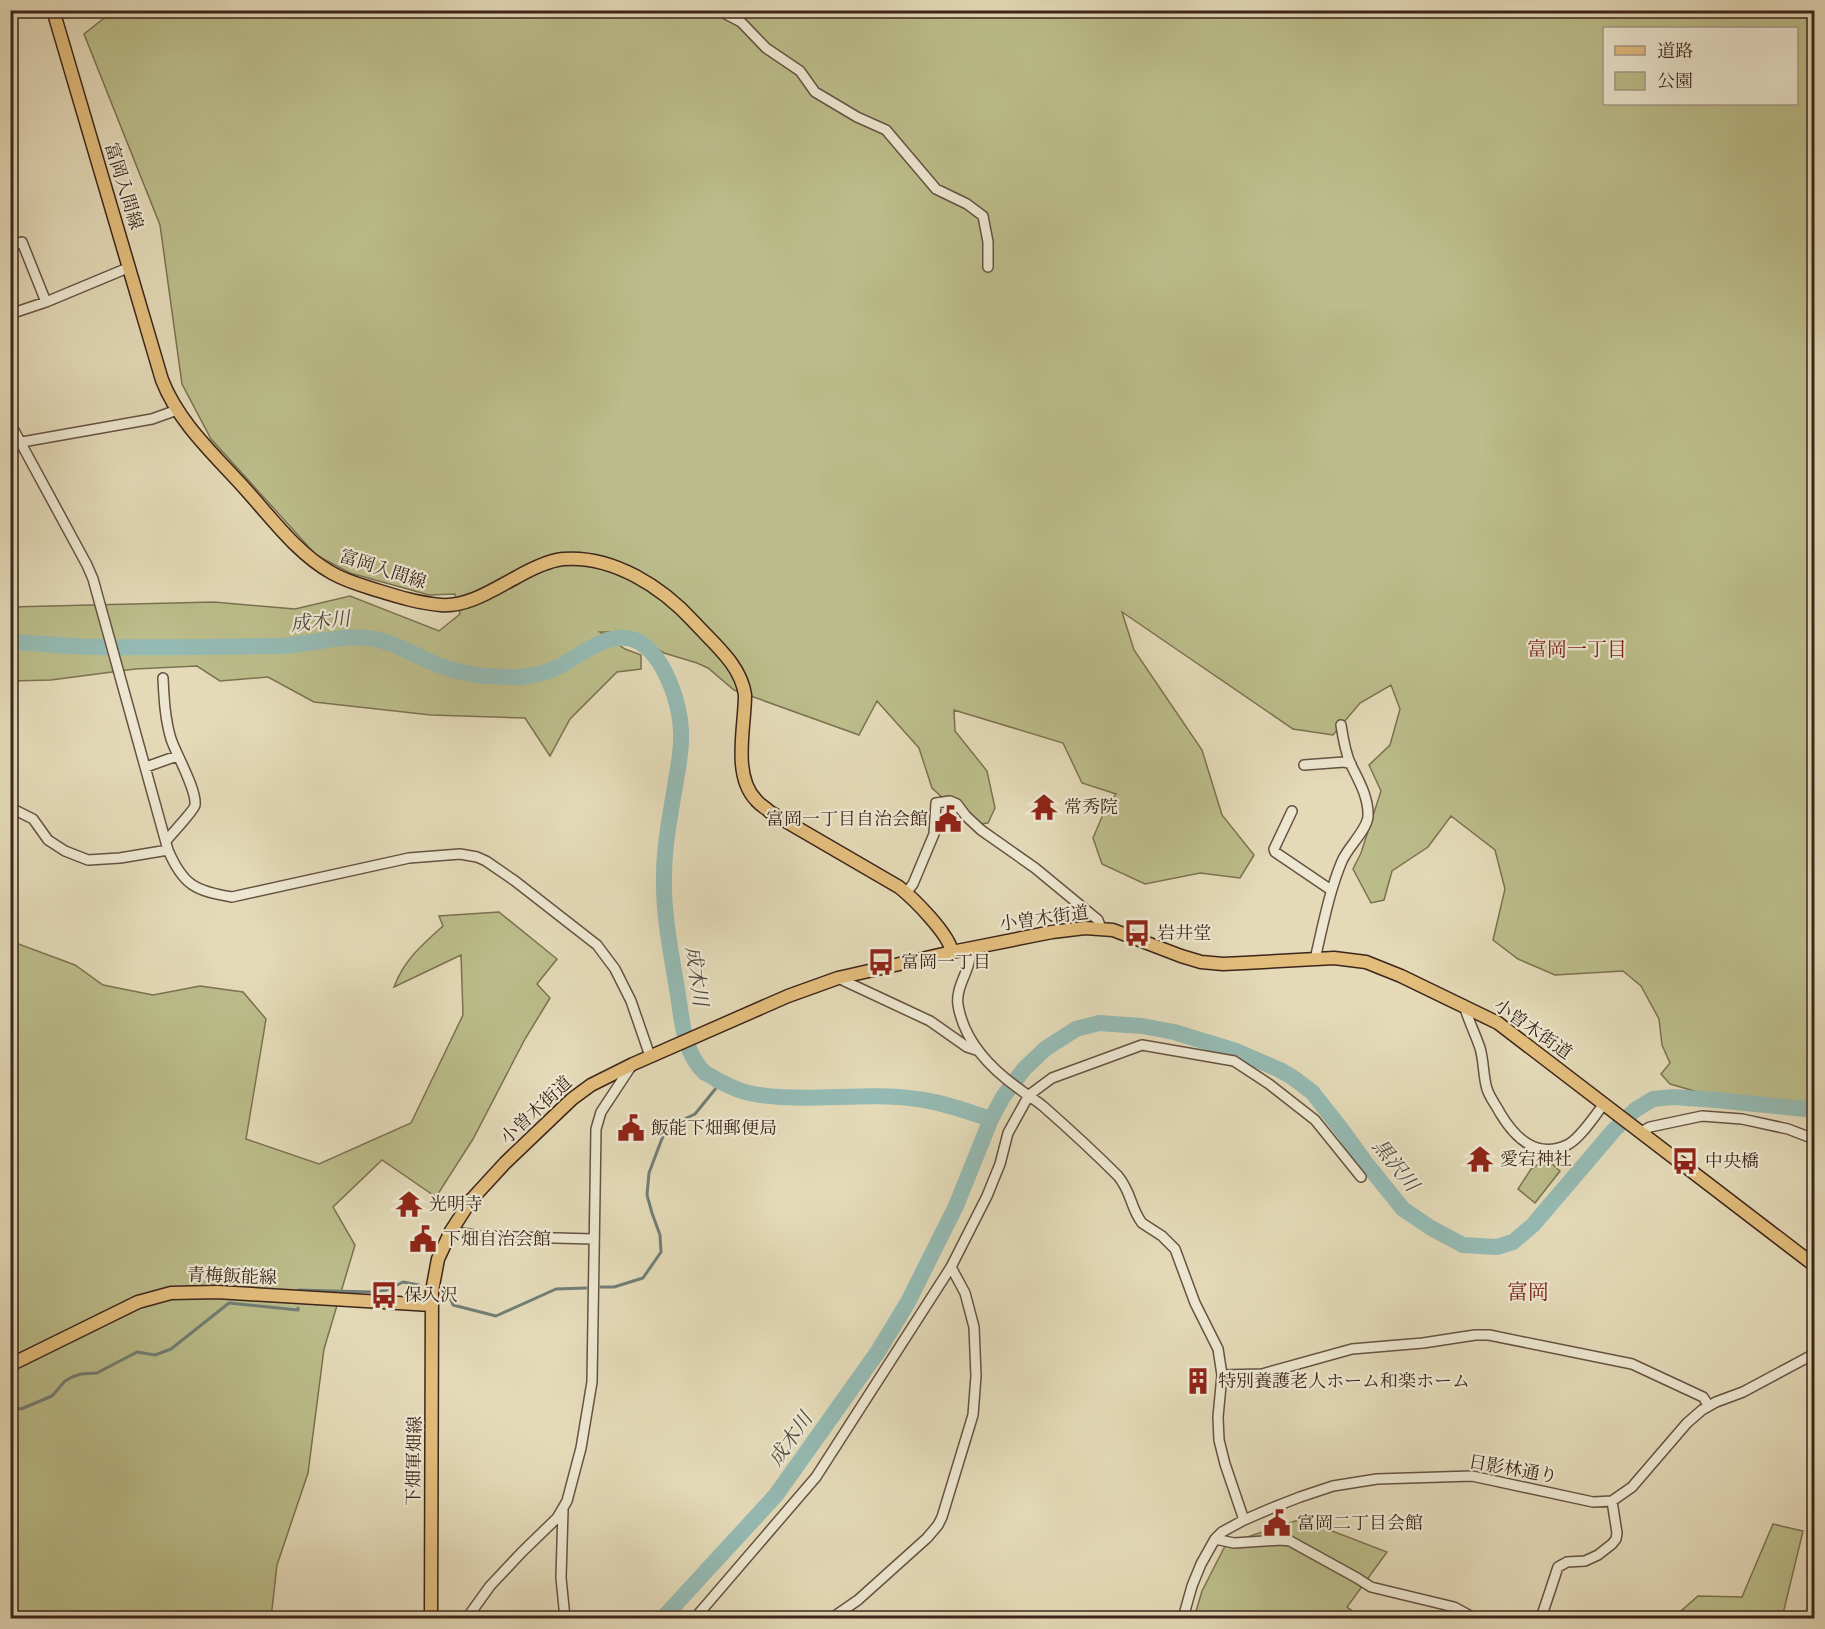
<svg xmlns="http://www.w3.org/2000/svg" width="1825" height="1629" viewBox="0 0 1825 1629" font-family="'Sorts Mill Goudy','Noto Serif JP',serif">
  <style>
    .green { fill: #bbbd8a; stroke: #7c7152; stroke-width: 1.5; fill-rule: evenodd }
    .lines { fill: none; stroke-linecap: round; stroke-linejoin: round }
    .stream { stroke: #717e76; stroke-width: 3 }
    .river { stroke: #95bab3; stroke-width: 16 }
    .minor-casing { stroke: #665242; stroke-width: 12 }
    .major-casing { stroke: #3c251b; stroke-width: 15 }
    .minor { stroke: #ede7d1; stroke-width: 9 }
    .major { stroke: #e2bd7c; stroke-width: 12 }
    .labels { text-anchor: middle; stroke-width: 4.5; stroke-linejoin: round; paint-order: stroke }
    .street-label { font-size: 18px; fill: #3c251b; stroke: #ede7d1 }
    .poi-label { font-size: 18px; fill: #3c251b; stroke: #ede7d1; text-anchor: start }
    .water-label { font-size: 20px; font-style: italic; fill: #524a41; stroke: #ede7d1 }
    .neighbourhood-label { font-size: 20px; fill: #7a1f14; stroke: #ede7d1 }
    .quarter-label { font-size: 21px; fill: #7a1f14; stroke: #ede7d1 }
  </style>
  <rect width="100%" height="100%" fill="#e4dab8"/>
  <filter id="stains"><feTurbulence type="fractalNoise" baseFrequency=".00333" numOctaves="4"/><feColorMatrix values="0 0 0 0 .2 0 0 0 0 .09 0 0 0 0 .02 0 0 0 .5 -.17"/></filter>
  <radialGradient id="worn" r=".72"><stop offset=".6" stop-color="#630" stop-opacity="0"/><stop offset="1" stop-color="#630" stop-opacity=".3"/></radialGradient>
  <path class="green" d="M 192,10 L 1814,11 L 1814,1110 L 1712,1096 L 1670,1084 L 1661,1074 L 1670,1063 L 1662,1045 L 1659,1019 L 1641,986 L 1623,971 L 1555,975 L 1518,959 L 1493,940 L 1505,889 L 1495,850 L 1451,816 L 1428,847 L 1392,871 L 1384,900 L 1371,903 L 1353,869 L 1361,853 L 1381,791 L 1369,765 L 1390,745 L 1400,709 L 1391,685 L 1360,703 L 1333,735 L 1293,729 L 1122,612 L 1134,650 L 1202,750 L 1222,815 L 1254,855 L 1240,878 L 1200,873 L 1145,884 L 1102,864 L 1093,838 L 1104,812 L 1116,794 L 1082,783 L 1063,743 L 954,710 L 955,731 L 987,771 L 995,808 L 988,823 L 972,825 L 932,788 L 919,748 L 877,701 L 859,735 L 734,690 L 708,668 L 697,663 L 664,653 L 630,632 L 600,632 L 625,649 L 641,655 L 641,669 L 617,672 L 570,719 L 550,756 L 525,718 L 431,715 L 314,702 L 268,677 L 220,681 L 197,666 L 135,669 L 51,680 L 11,681 L 10,607 L 214,602 L 295,609 L 350,596 L 439,631 L 460,614 L 455,594 L 429,595 L 350,573 L 316,555 L 211,439 L 182,384 L 160,225 L 84,34 L 112,12 L 157,13 ZM 1604,28 L 1796,28 L 1796,104 L 1604,104 Z
    M 499,912 L 557,959 L 537,984 L 550,998 L 525,1039 L 473,1139 L 436,1197 L 382,1160 L 333,1207 L 355,1245 L 324,1349 L 308,1473 L 277,1565 L 271,1618 L 11,1618 L 10,934 L 13,942 L 75,965 L 103,985 L 153,995 L 200,986 L 243,992 L 266,1019 L 246,1139 L 319,1164 L 411,1123 L 463,1015 L 461,955 L 394,987 C 404,960 422,945 443,926 L 439,916 Z
    M 1547,1159 L 1560,1171 L 1535,1203 L 1518,1189 L 1531,1169 Z
    M 1301,1519 L 1387,1552 L 1347,1607 L 1362,1618 L 1194,1618 L 1202,1591 L 1226,1544 Z
    M 1773,1524 L 1803,1531 L 1782,1618 L 1673,1618 L 1698,1596 L 1742,1597 Z"/>
  <g class="lines">
    <path class="stream" d="M 601,1287 L 614,1287 L 643,1278 L 661,1252 L 660,1235 L 652,1213 L 647,1195 L 649,1173 L 655,1157 L 663,1136 L 678,1122 L 695,1114 L 721,1082
      M 444,1288 L 447,1290 L 453,1305 L 496,1316 L 556,1289 L 586,1288
      M 299,1292 L 299,1290 L 372,1292 L 387,1290 L 403,1282 L 419,1285
      M 10,1400 L 17,1408 L 21,1409 L 52,1396 L 65,1381 L 72,1377 L 81,1374 L 97,1373 L 137,1352 L 155,1355 L 171,1349 L 229,1303 L 298,1310 L 298,1308"/>
    <path class="river" d="M 10,642 C 41,643 71,647 101,647 C 159,648 218,647 276,646 C 306,646 336,635 366,638 C 393,640 413,655 438,665 C 459,673 483,677 506,677 C 522,678 539,675 554,669 C 579,658 608,628 637,641 C 664,654 680,703 681,731 C 682,747 679,764 676,780 C 671,812 664,844 664,877 C 663,916 672,957 678,995 C 682,1021 684,1054 705,1073 C 706,1073 716,1079 717,1080 C 727,1085 738,1091 749,1093 C 802,1104 863,1091 917,1099 C 942,1102 966,1111 991,1119
      M 663,1618 L 776,1495 L 877,1353 L 908,1302 L 956,1206 L 991,1119 L 1003,1097 L 1024,1069 L 1045,1049 L 1076,1029 L 1099,1023 L 1142,1026 L 1174,1032 L 1236,1051 L 1280,1070 L 1292,1077 L 1312,1092 L 1342,1130 L 1365,1162 L 1403,1209 L 1431,1228 L 1463,1245 L 1497,1247 L 1513,1242 L 1533,1225 L 1614,1130 L 1635,1110 L 1653,1099 L 1673,1097 L 1716,1100 L 1814,1110"/>
    <defs>
      <path id="minor" d="M 718,10 L 741,22 L 766,48 L 800,71 L 815,92 L 857,117 L 886,130 L 936,189 L 967,204 L 983,216 L 988,242 L 988,267
        M 10,246 L 22,242 L 46,302
        M 10,314 L 46,302 L 130,267
        M 10,423 L 87,565 L 93,579 L 168,850 C 183,885 195,891 232,897 L 409,858 L 460,854 L 477,857 L 486,861 L 515,881 L 597,945 L 615,969 L 631,1001 L 650,1056
        M 22,442 L 152,419 L 177,410
        M 163,678 C 164,699 165,719 171,739 C 176,754 197,790 195,805 C 194,811 171,834 166,841
        M 1304,765 L 1344,762 L 1351,764
        M 146,767 L 177,756
        M 10,805 L 13,809 L 33,819 L 48,840 L 65,851 L 88,860 L 120,858 L 168,850
        M 1292,811 L 1274,849 L 1275,852 L 1331,890
        M 906,893 L 913,884 L 934,834 L 936,803 L 950,801 L 957,804 L 966,816 L 981,830 L 1035,868 L 1098,920 L 1101,928
        M 970,948 C 973,968 955,985 958,1005 C 964,1041 990,1068 1018,1088 C 1027,1095 1036,1100 1044,1107 C 1069,1129 1094,1152 1118,1176 C 1132,1193 1130,1207 1142,1223 L 1162,1236 L 1175,1249 L 1195,1303 L 1218,1349 L 1222,1375 L 1218,1417 L 1219,1440 L 1225,1464 L 1244,1520
        M 1315,959 C 1323,925 1329,892 1342,861 C 1348,847 1366,831 1368,817 C 1369,798 1359,781 1351,765 C 1345,752 1343,738 1341,725
        M 838,978 L 930,1021 L 967,1047 L 976,1050
        M 1464,1005 C 1468,1020 1475,1033 1480,1048 C 1484,1061 1483,1076 1487,1089 C 1490,1098 1496,1105 1500,1113 C 1515,1138 1536,1159 1567,1145 C 1580,1139 1595,1115 1604,1104
        M 1641,1132 L 1650,1127 L 1702,1116 L 1742,1119 L 1788,1129 L 1814,1139
        M 451,1231 L 479,1236 L 594,1239
        M 951,1267 L 987,1196 L 1000,1164 L 1008,1133 L 1029,1095 L 1052,1078 L 1142,1045 L 1234,1061 L 1269,1084 L 1315,1120 L 1361,1177
        M 1222,1375 L 1262,1374 L 1352,1349 L 1423,1343 L 1475,1335 L 1489,1335 L 1632,1364 L 1703,1397 L 1709,1406
        M 563,1510 L 561,1578 L 565,1618
        M 1215,1539 L 1234,1543 L 1281,1540 L 1290,1541 L 1357,1578 L 1371,1587 L 1454,1607 L 1474,1618
        M 467,1618 L 490,1586 L 522,1552 L 557,1518 L 567,1501 L 581,1448 L 592,1382 L 596,1129 L 601,1112 L 632,1065
        M 695,1618 L 816,1477 L 951,1267 L 965,1293 L 974,1327 L 976,1376 L 973,1415 L 942,1517 L 938,1525 L 927,1538 L 858,1600 L 832,1618
        M 1183,1618 L 1192,1586 L 1201,1564 L 1215,1539 L 1222,1532 L 1244,1520 L 1272,1508 L 1300,1497 L 1333,1486 L 1377,1479 L 1472,1476 L 1593,1502 L 1612,1501 L 1632,1487 L 1687,1423 L 1702,1410 L 1716,1402 L 1743,1392 L 1814,1354
        M 1541,1618 L 1558,1567 L 1567,1562 L 1585,1561 L 1598,1555 L 1612,1544 L 1616,1539 L 1617,1533 L 1612,1501"/>
      <path id="major" d="M 53,10 L 162,380 C 179,424 217,457 247,491 C 273,520 298,554 332,573 C 344,580 357,584 370,588 C 393,595 416,603 441,605 C 468,607 494,589 517,577 C 531,569 547,561 563,559 C 613,555 662,587 694,622 C 714,644 741,665 745,695 C 745,727 732,775 756,800 C 760,805 766,808 770,812 L 899,887 C 914,899 949,934 952,952
        M 10,1365 L 138,1302 L 171,1293 L 217,1292 L 431,1305
        M 431,1618 L 432,1291 L 438,1259 L 451,1231 L 471,1200 L 505,1163 L 572,1099 L 591,1085 L 633,1064 L 788,996 L 838,978 L 952,952 L 1052,932 L 1085,928 L 1113,930 L 1181,956 L 1201,962 L 1223,964 L 1244,963 L 1334,958 L 1366,962 L 1401,976 L 1498,1023 L 1814,1265"/>
    </defs>
    <use href="#minor" class="minor-casing"/>
    <use href="#major" class="major-casing"/>
    <use href="#minor" class="minor"/>
    <use href="#major" class="major"/>
  </g>
  <defs>
    <symbol id="temple-bare" viewBox="-9 -9 18 18"><path d="M0-6L5-2H3V0L6.5 2.5H4V6H1.5V3h-3V6H-4V2.5H-6.5L-3 0V-2H-5Z" fill="#8f2418" stroke="#ede7d1" stroke-width="2.5" paint-order="stroke"/></symbol>
    <symbol id="civic-bare" viewBox="-9 -9 18 18"><path d="M-.6-6.5H3V-4.5H.6V-3L4-1V1h2V6H-6V1h2V-1L-.6-3ZM-1.2 2.5V6h2.4V2.5Z" fill="#8f2418" stroke="#ede7d1" stroke-width="2.5" paint-order="stroke"/></symbol>
    <symbol id="bus-bare" viewBox="-9 -9 18 18"><path d="M-5-6H5V4H4V6H2V4H-2V6H-4V4H-5ZM-3.5-4V0h7V-4ZM-3.5 1.2v1.5H-2V1.2ZM2 1.2v1.5H3.5V1.2Z" fill="#8f2418" stroke="#ede7d1" stroke-width="2.5" paint-order="stroke"/></symbol>
    <symbol id="building-bare" viewBox="-9 -9 18 18"><path d="M-4-6H4V6H1V3H-1V6H-4ZM-2.5-4.3h1.7v1.8h-1.7ZM.8-4.3h1.7v1.8H.8ZM-2.5-1h1.7V.8h-1.7ZM.8-1h1.7V.8H.8Z" fill="#8f2418" stroke="#ede7d1" stroke-width="2.5" paint-order="stroke"/></symbol>
  </defs>
  <g fill-rule="evenodd">
    <use href="#temple-bare" x="1025" y="788" width="38" height="38"/>
    <use href="#civic-bare" x="929" y="800" width="38" height="38"/>
    <use href="#bus-bare" x="1118" y="914" width="38" height="38"/>
    <use href="#bus-bare" x="862" y="943" width="38" height="38"/>
    <use href="#civic-bare" x="612" y="1109" width="38" height="38"/>
    <use href="#temple-bare" x="1461" y="1140" width="38" height="38"/>
    <use href="#bus-bare" x="1666" y="1142" width="38" height="38"/>
    <use href="#temple-bare" x="390" y="1185" width="38" height="38"/>
    <use href="#civic-bare" x="404" y="1220" width="38" height="38"/>
    <use href="#bus-bare" x="365" y="1276" width="38" height="38"/>
    <use href="#building-bare" x="1179" y="1362" width="38" height="38"/>
    <use href="#civic-bare" x="1258" y="1504" width="38" height="38"/>
  </g>
  <g class="labels">
    <g class="street-label">
      <text transform="translate(124 186) rotate(73)" y="6">富岡入間線</text>
      <text transform="translate(383 569) rotate(18)" y="6">富岡入間線</text>
      <text transform="translate(1044 918) rotate(-8)" y="6">小曽木街道</text>
      <text transform="translate(1533 1029) rotate(35)" y="6">小曽木街道</text>
      <text transform="translate(536 1110) rotate(-43)" y="6">小曽木街道</text>
      <text transform="translate(232 1276) rotate(2)" y="6">青梅飯能線</text>
      <text transform="translate(414 1461) rotate(-89)" y="6">下畑軍畑線</text>
      <text transform="translate(1513 1469) rotate(10)" y="6">日影林通り</text>
    </g>
    <g class="poi-label">
      <text x="1064" y="813">常秀院</text>
      <text x="928" y="825" text-anchor="end">富岡一丁目自治会館</text>
      <text x="1157" y="939">岩井堂</text>
      <text x="901" y="968">富岡一丁目</text>
      <text x="651" y="1134">飯能下畑郵便局</text>
      <text x="1500" y="1165">愛宕神社</text>
      <text x="1705" y="1167">中央橋</text>
      <text x="429" y="1210">光明寺</text>
      <text x="443" y="1245">下畑自治会館</text>
      <text x="404" y="1301">保入沢</text>
      <text x="1218" y="1387">特別養護老人ホーム和楽ホーム</text>
      <text x="1297" y="1529">富岡二丁目会館</text>
    </g>
    <g class="water-label">
      <text transform="translate(320 621) rotate(-6)" y="7">成木川</text>
      <text transform="translate(697 976) rotate(82)" y="7">成木川</text>
      <text transform="translate(1396 1165) rotate(51)" y="7">黒沢川</text>
      <text transform="translate(790 1439) rotate(-55)" y="7">成木川</text>
    </g>
    <g class="neighbourhood-label">
      <text x="1577" y="656">富岡一丁目</text>
    </g>
    <g class="quarter-label">
      <text x="1528" y="1299">富岡</text>
    </g>
  </g>
  <rect width="1825" height="1629" fill="none" stroke="#e4dab8" stroke-width="36"/>
  <rect x="12" y="12" width="1801" height="1605" fill="none" stroke="#3c251b" stroke-width="3"/>
  <rect x="18" y="18" width="1789" height="1593" fill="none" stroke="#3c251b" stroke-width="1.5"/>
  <rect x="1603" y="27" width="195" height="78" fill="#ede7d1" stroke="#a69988" stroke-width="1.5"/>
  <rect x="1615" y="46" width="30" height="9" fill="#e2bd7c" stroke="#a69988" stroke-width="1.5"/>
  <text x="1657" y="57" font-size="18" fill="#3c251b">道路</text>
  <rect x="1615" y="72" width="30" height="18" fill="#bbbd8a" stroke="#a69988" stroke-width="1.5"/>
  <text x="1657" y="87" font-size="18" fill="#3c251b">公園</text>
  <rect width="100%" height="100%" filter="url(#stains)"/>
  <rect width="100%" height="100%" fill="url(#worn)"/>
</svg>
